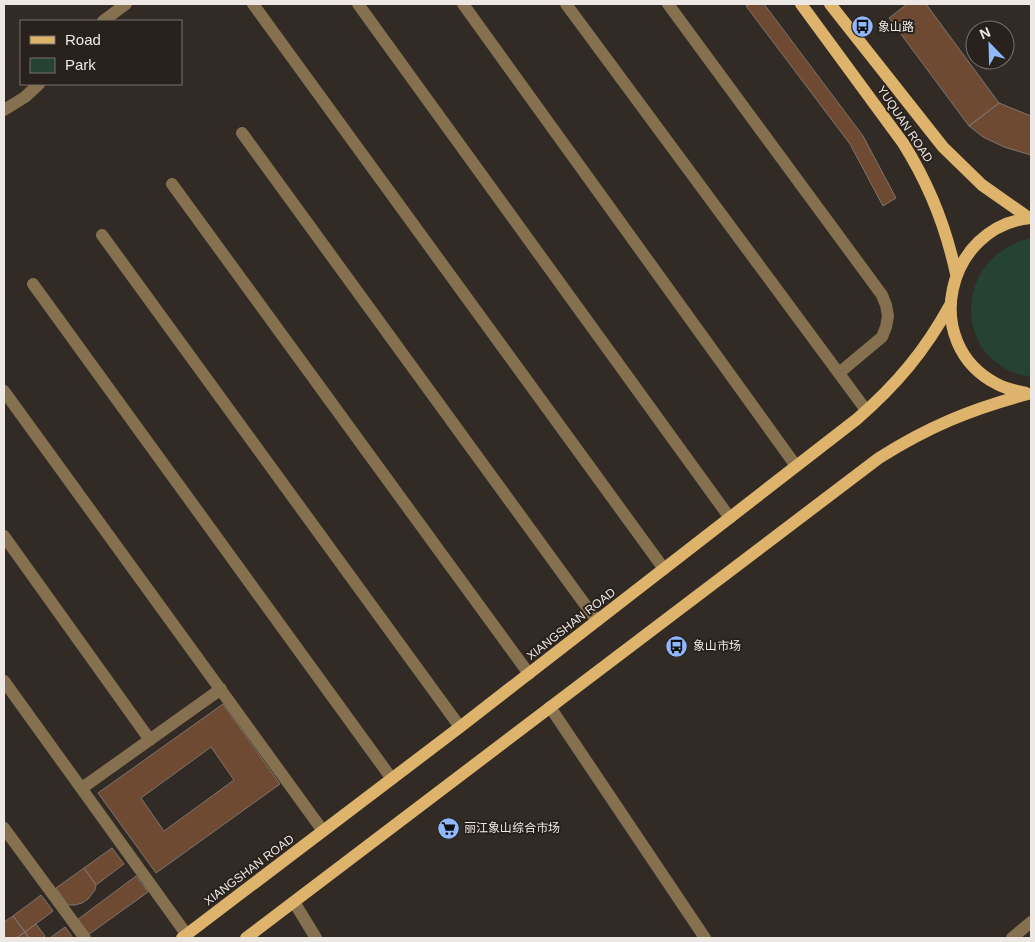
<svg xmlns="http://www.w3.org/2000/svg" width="1035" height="942" viewBox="0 0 1035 942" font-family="Arial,'Noto Sans SC',sans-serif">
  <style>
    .green { fill: #254232 }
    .building { fill: #6d4a31; stroke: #7e746e; fill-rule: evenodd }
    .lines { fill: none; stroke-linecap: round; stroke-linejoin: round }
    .minor { stroke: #85704f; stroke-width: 12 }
    .major { stroke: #deb36b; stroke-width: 12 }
    .labels { text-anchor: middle; stroke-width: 4; stroke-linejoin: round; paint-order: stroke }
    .poi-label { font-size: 12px; fill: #ede8e4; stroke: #28211c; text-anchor: start }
    .street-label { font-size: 12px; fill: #ede8e4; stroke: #28211c }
  </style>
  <rect width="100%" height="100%" fill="#322b25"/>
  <path class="green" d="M 1031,238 L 1031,377 C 951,365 951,256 1031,238 Z"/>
  <path class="building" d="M 750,4 L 764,4 L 863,136 L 896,198 L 883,206 L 850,144 L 746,6 Z
    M 907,4 L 926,4 L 999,103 L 969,126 L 889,18 Z
    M 999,103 L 1031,116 L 1031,155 L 1004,147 L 983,137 L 969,126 Z
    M 223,704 L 280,784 L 156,873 L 98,793 ZM 211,747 L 234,780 L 164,831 L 141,798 Z
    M 112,848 L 124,864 L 96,885 L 84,868 Z
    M 84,868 L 96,885 L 95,890 L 88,899 L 82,903 L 75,905 L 68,905 L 56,888 Z
    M 136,876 L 148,892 L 88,935 L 77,920 Z
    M 41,895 L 53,911 L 25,932 L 13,916 Z
    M 13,916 L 25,932 L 16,938 L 4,938 L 4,922 Z
    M 36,924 L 45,936 L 42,938 L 29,938 L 25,932 Z
    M 65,927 L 73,938 L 50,938 Z
    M 25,932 L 29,938 L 16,938 Z"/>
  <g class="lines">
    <path class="minor" d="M 253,4 L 664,569
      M 358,4 L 730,518
      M 463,4 L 796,466
      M 566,4 L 866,410
      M 668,4 L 882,295 L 886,305 L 888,316 L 886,327 L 882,337 L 839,373
      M 103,21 L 126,4
      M 4,110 L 25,97 L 39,84
      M 242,133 L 597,621
      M 172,184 L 529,674
      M 102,235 L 460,727
      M 33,284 L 392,779
      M 4,391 L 323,831
      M 4,536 L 150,740
      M 4,681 L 187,935
      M 550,707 L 705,938
      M 82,788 L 221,689
      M 4,828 L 85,938
      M 294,902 L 316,938
      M 1012,938 L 1031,922"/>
    <path class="major" d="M 801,4 L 903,143 C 929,184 946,227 956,274
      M 830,4 L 943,147 L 982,185 L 1029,218
      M 1026,393 C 1016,391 1006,389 997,384 C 919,344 946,226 1031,218
      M 182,938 L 460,727 L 857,419 C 896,385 925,351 950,305
      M 246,938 L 879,458 C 928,427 971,409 1028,394"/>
  </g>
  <defs>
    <symbol id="bus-disc" viewBox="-11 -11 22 22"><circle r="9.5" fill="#90b8fd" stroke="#28211c"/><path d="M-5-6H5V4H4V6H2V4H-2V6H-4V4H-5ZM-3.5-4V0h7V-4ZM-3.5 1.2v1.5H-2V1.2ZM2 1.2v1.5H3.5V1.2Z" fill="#111"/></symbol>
    <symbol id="supermarket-disc" viewBox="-11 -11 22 22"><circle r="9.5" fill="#90b8fd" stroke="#28211c"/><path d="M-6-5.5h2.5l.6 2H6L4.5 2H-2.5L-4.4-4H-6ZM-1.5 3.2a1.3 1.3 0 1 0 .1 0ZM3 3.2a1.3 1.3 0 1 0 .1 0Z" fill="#111"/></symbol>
  </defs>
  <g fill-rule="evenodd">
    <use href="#bus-disc" x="850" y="14" width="25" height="25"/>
    <use href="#bus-disc" x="664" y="634" width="25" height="25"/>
    <use href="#supermarket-disc" x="436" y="816" width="25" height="25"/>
  </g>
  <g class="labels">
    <g class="poi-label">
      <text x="878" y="31">象山路</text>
      <text x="693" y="650">象山市场</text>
      <text x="464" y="832">丽江象山综合市场</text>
    </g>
    <g class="street-label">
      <text transform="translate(905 124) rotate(56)" y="4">YUQUAN ROAD</text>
      <text transform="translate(571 624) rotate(-38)" y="4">XIANGSHAN ROAD</text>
      <text transform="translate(249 870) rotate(-37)" y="4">XIANGSHAN ROAD</text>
    </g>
  </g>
  <rect width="1035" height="942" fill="none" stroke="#ede8e4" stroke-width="10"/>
  <rect x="20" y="20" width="162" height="65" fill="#28211c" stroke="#77716c"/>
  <rect x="30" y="36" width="25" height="8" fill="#deb36b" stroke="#77716c"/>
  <text x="65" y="45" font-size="15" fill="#ede8e4">Road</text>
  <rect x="30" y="58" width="25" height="15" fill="#254232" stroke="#77716c"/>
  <text x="65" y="70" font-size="15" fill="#ede8e4">Park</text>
  <g transform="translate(990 45) rotate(337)"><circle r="24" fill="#28211c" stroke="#77716c"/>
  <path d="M0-4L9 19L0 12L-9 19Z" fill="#90b8fd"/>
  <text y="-8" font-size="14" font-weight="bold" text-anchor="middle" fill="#ede8e4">N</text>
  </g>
</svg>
